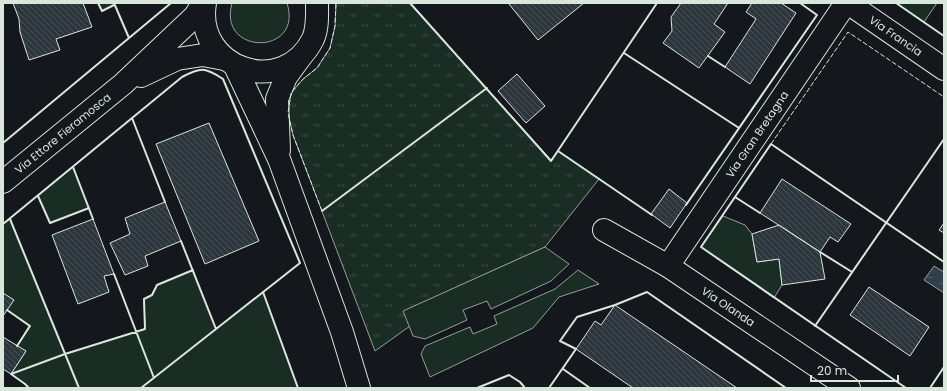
<svg xmlns="http://www.w3.org/2000/svg" width="947" height="391" viewBox="0 0 947 391" font-family="Poppins,sans-serif">
  <style>
    .grass { fill: url(#grass-tufts); stroke: #939e99 }
    .green { fill: #1a2d24; stroke: #939e99 }
    .water { fill: url(#water-ripples); stroke: #939e99 }
    .building { fill: url(#building-back-hatch); stroke: #d8e6dc }
    .lines { fill: none; stroke-linecap: round; stroke-linejoin: round }
    .minor-casing { stroke: #d8e6dc; stroke-width: 24 }
    .secondary-casing { stroke: #d8e6dc; stroke-width: 24 }
    .minor { stroke: #14181c; stroke-width: 22 }
    .secondary { stroke: #14181c; stroke-width: 22 }
    .fence { stroke: #d8e6dc; stroke-width: 1; stroke-dasharray: 5 2; stroke-linecap: butt }
    .wall { stroke: #d8e6dc; stroke-width: 2 }
    .labels { text-anchor: middle; stroke-width: 3; stroke-linejoin: round; paint-order: stroke }
    .street-label { font-size: 11px; fill: #d8e6dc; stroke: #14181c }
  </style>
  <defs>
    <pattern id="grass-tufts" width="24" height="20" patternUnits="userSpaceOnUse"><rect width="24" height="20" fill="#1a2d24"/><path d="M3 7l-1-3M5 7V3M7 7l1-3M15 17l-1-3M17 17v-4M19 17l1-3" fill="none" stroke="#3b4b43"/></pattern>
    <pattern id="water-ripples" width="26" height="14" patternUnits="userSpaceOnUse"><rect width="26" height="14" fill="#2f3f4d"/><path d="M2 4q2-2 4 0t4 0M15 11q2-2 4 0t4 0" fill="none" stroke="#4c5b66"/></pattern>
    <pattern id="building-back-hatch" width="6" height="6" patternUnits="userSpaceOnUse"><rect width="6" height="6" fill="#2c363c"/><path d="M-1 5l2 2M0 0l6 6M5-1l2 2" fill="none" stroke="#4a5358"/></pattern>
  </defs>
  <rect width="100%" height="100%" fill="#14181c"/>
  <path class="grass" d="M 336,3 L 410,3 L 551,160 L 558,151 L 599,179 L 545,247 L 404,311 L 410,326 L 375,351 L 293,135 L 288,113 L 291,93 L 303,79 L 317,68 L 330,48 L 335,26 Z"/>
  <path class="green" d="M 98,3 L 114,3 L 114,5 L 102,11 Z
    M 232,3 L 287,3 C 304,56 217,56 232,3 Z
    M 896,3 L 937,3 L 924,22 Z
    M 73,167 L 89,208 L 50,223 L 38,196 Z
    M 723,216 L 745,225 L 752,234 L 757,262 L 779,259 L 782,285 L 774,298 L 701,247 Z
    M 10,219 L 65,354 L 145,329 L 144,299 L 152,295 L 157,285 L 193,270 L 216,329 L 263,292 L 298,388 L 29,388 L 25,384 L 11,374 L 26,351 L 17,346 L 29,326 L 7,310 L 3,293 L 3,224 Z
    M 545,247 L 569,264 L 551,281 L 491,309 L 487,301 L 463,310 L 467,320 L 425,339 L 413,336 L 403,311 Z
    M 578,270 L 599,284 L 559,297 L 533,328 L 430,377 L 421,354 L 425,346 L 470,327 L 473,334 L 497,324 L 494,316 L 555,289 Z"/>
  <path class="water" d="M 934,266 L 944,272 L 944,293 L 924,280 Z"/>
  <path class="building" d="M 13,3 L 83,3 L 92,27 L 56,39 L 60,50 L 29,60 L 20,32 L 19,19 Z
    M 510,3 L 584,3 L 538,40 L 509,4 Z
    M 681,3 L 728,3 L 714,24 L 725,32 L 699,68 L 663,43 L 672,31 L 671,17 Z
    M 752,3 L 781,3 L 796,13 L 750,84 L 725,67 L 756,19 L 746,12 Z
    M 517,74 L 545,106 L 526,123 L 498,91 Z
    M 209,123 L 259,241 L 205,264 L 156,144 Z
    M 782,179 L 851,224 L 838,242 L 830,237 L 820,252 L 760,213 Z
    M 669,189 L 687,203 L 670,228 L 651,214 Z
    M 165,202 L 181,241 L 145,256 L 148,266 L 125,275 L 110,243 L 130,234 L 125,218 Z
    M 93,219 L 114,274 L 104,276 L 109,292 L 78,304 L 52,235 Z
    M 944,223 L 944,233 L 939,230 Z
    M 779,225 L 820,252 L 825,279 L 782,285 L 779,259 L 757,262 L 752,234 Z
    M 869,287 L 929,327 L 910,356 L 850,315 Z
    M 3,293 L 14,300 L 3,316 Z
    M 615,305 L 737,388 L 633,388 L 576,349 L 595,321 L 601,325 Z
    M 3,337 L 26,351 L 11,374 L 3,369 Z"/>
  <g class="lines">
    <defs>
      <g id="minor">
        <path id="s1" d="M 848,3 L 944,69"/>
        <path d="M 235,66 L 279,159 L 342,332 L 359,388"/>
        <path d="M 279,150 L 277,99 L 286,77 L 302,55"/>
        <path id="s2" d="M 604,230 L 668,266 L 849,388"/>
        <path id="s3" d="M 668,266 L 846,3"/>
      </g>
      <g id="secondary">
        <path d="M 205,3 C 194,69 283,99 313,39 C 318,28 317,15 317,3"/>
        <path d="M 141,76 L 177,59 L 203,55 L 224,59"/>
        <path id="s4" d="M 3,182 L 123,84 L 195,16 L 203,3"/>
      </g>
    </defs>
    <use href="#minor" class="minor-casing"/>
    <use href="#secondary" class="secondary-casing"/>
    <use href="#minor" class="minor"/>
    <use href="#secondary" class="secondary"/>
    <path class="fence" d="M 771,144 L 848,32 L 944,97
      M 322,211 L 293,135 L 288,113 L 291,93 L 303,79 L 317,68 L 330,48 L 335,26 L 336,3"/>
    <path class="wall" d="M 98,3 L 102,11 L 114,5
      M 114,3 L 129,38
      M 410,3 L 551,161 L 657,3
      M 896,3 L 944,36
      M 624,53 L 739,128
      M 708,56 L 725,67
      M 132,118 L 165,202
      M 3,143 L 171,3
      M 558,151 L 652,215
      M 73,167 L 93,219
      M 38,196 L 50,223 L 89,208
      M 735,197 L 760,213
      M 686,205 L 817,15 L 800,3
      M 322,211 L 487,88
      M 10,219 L 79,388
      M 3,224 L 182,77 C 201,67 205,67 223,79 L 300,263 L 141,388
      M 181,241 L 216,329
      M 820,252 L 852,272
      M 114,274 L 154,378
      M 263,292 L 298,388
      M 7,310 L 30,326 L 17,346
      M 815,326 L 944,139
      M 563,369 L 590,388
      M 29,388 L 25,384 L 11,374 L 65,354 L 145,329 L 144,299 L 152,295 L 157,285 L 193,270
      M 477,388 L 509,375 L 520,382 L 525,388
      M 549,388 L 576,349 L 560,341 L 577,317 L 615,305 L 647,292 L 786,388
      M 906,388 L 701,247 L 771,144 L 944,262
      M 930,388 L 944,367"/>
  </g>
  <g class="labels">
    <g class="street-label">
      <text dy="4" stroke="none"><textPath href="#s1" startOffset="58">Via Francia</textPath></text>
      <text dy="4" stroke="none"><textPath href="#s4" startOffset="77">Via Ettore Fieramosca</textPath></text>
      <text dy="4" stroke="none"><textPath href="#s3" startOffset="159">Via Gran Bretagna</textPath></text>
      <text dy="4" stroke="none"><textPath href="#s2" startOffset="146">Via Olanda</textPath></text>
    </g>
  </g>
  <rect width="947" height="391" fill="none" stroke="#d8e6dc" stroke-width="8"/>
  <path d="M811 375v6h87v-6" fill="none" stroke="#d8e6dc" stroke-width="2"/>
  <text x="817" y="375" font-size="12" fill="#d8e6dc" stroke="#14181c" stroke-width="3" paint-order="stroke">20 m</text>
</svg>
